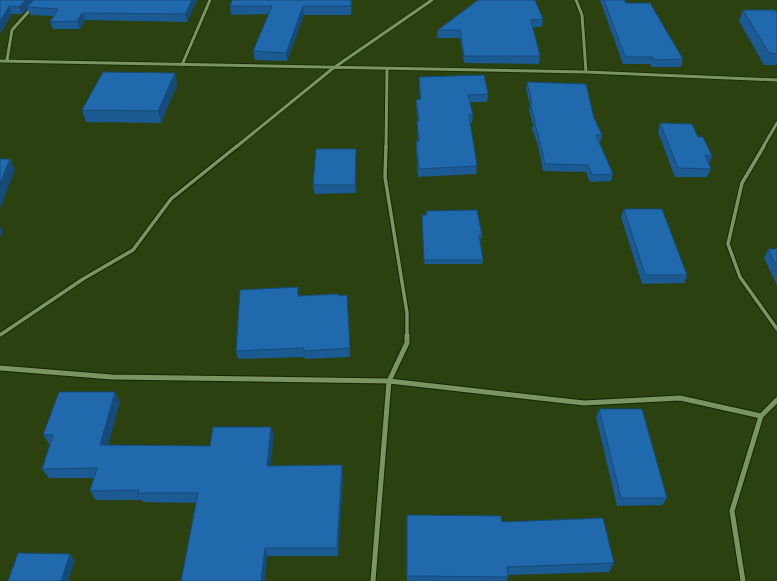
<svg xmlns="http://www.w3.org/2000/svg" width="777" height="581" viewBox="0 0 777 581" font-family="Karla,sans-serif">
  <style>
    .lines { fill: none; stroke-linecap: round; stroke-linejoin: round }
    .street-far2-casing { stroke: #162602; stroke-width: 4.5 }
    .street-far1-casing { stroke: #162602; stroke-width: 5.5 }
    .street-casing { stroke: #162602; stroke-width: 7 }
    .street-far2 { stroke: #7a9462; stroke-width: 3 }
    .street-far1 { stroke: #7a9462; stroke-width: 3.5 }
    .street { stroke: #7a9462; stroke-width: 5 }
    .wall { fill: #1c5a94 }
    .shaded-wall { fill: #164a78 }
    .building { fill: #2069ac; stroke: #164a78 }
  </style>
  <rect width="100%" height="100%" fill="#2b4110"/>
  <g class="lines">
    <defs>
      <path id="street-far2" d="M 576,0 L 582,15 L 586,72
        M 7,60 L 12,30 L 39,0
        M 0,61 L 586,72 L 777,80
        M 182,65 L 210,0
        M 236,147 L 332,69 L 432,0
        M 386,147 L 387,70
        M 763,147 L 777,123"/>
      <path id="street-far1" d="M 386,146 L 385,177 L 407,313 L 407,336
        M 764,146 L 742,183 L 728,244 L 740,277 L 777,329
        M 0,335 L 83,279 L 133,250 L 171,199 L 237,146"/>
      <path id="street" d="M 0,368 L 112,377 L 389,381 L 584,403 L 680,398 L 761,416
        M 373,581 L 389,381 L 407,343 L 407,335
        M 743,581 L 732,511 L 761,416 L 777,400"/>
    </defs>
    <use href="#street-far2" class="street-far2-casing"/>
    <use href="#street-far1" class="street-far1-casing"/>
    <use href="#street" class="street-casing"/>
    <use href="#street-far2" class="street-far2"/>
    <use href="#street-far1" class="street-far1"/>
    <use href="#street" class="street"/>
  </g>
  <path class="wall" d="M 0,0 L 197,0 L 187,22 L 85,20 L 80,29 L 53,29 L 50,22 L 54,16 L 30,15 L 28,9 L 22,14 L 12,14 Z
    M 232,0 L 352,0 L 351,15 L 304,15 L 287,61 L 255,60 L 253,51 L 269,14 L 231,15 L 230,6 Z
    M 478,0 L 543,19 L 542,27 L 533,27 L 540,56 L 539,64 L 464,63 L 460,38 L 437,38 L 438,30 Z
    M 600,0 L 624,0 L 626,3 L 683,59 L 681,67 L 652,67 L 650,64 L 623,64 Z
    M 743,10 L 777,13 L 777,65 L 764,65 L 739,21 Z
    M 175,73 L 177,85 L 161,123 L 86,122 L 82,110 Z
    M 419,77 L 488,94 L 487,102 L 470,102 L 473,115 L 472,123 L 470,123 L 477,166 L 476,174 L 418,177 L 416,149 L 416,141 L 418,141 L 417,129 L 417,121 L 418,121 L 416,107 L 416,100 L 420,100 L 419,84 Z
    M 527,82 L 594,118 L 602,135 L 600,143 L 599,143 L 613,174 L 611,181 L 590,182 L 586,172 L 543,171 L 538,145 L 532,129 L 533,125 L 529,110 L 530,105 L 526,89 Z
    M 660,123 L 698,137 L 712,156 L 709,164 L 711,169 L 707,177 L 675,177 L 658,132 Z
    M 356,157 L 356,193 L 314,194 L 313,185 Z
    M 624,209 L 687,275 L 684,283 L 642,284 L 621,217 Z
    M 426,211 L 482,235 L 481,239 L 480,239 L 483,260 L 482,264 L 424,264 L 422,220 L 422,215 L 426,215 Z
    M 768,249 L 777,249 L 777,285 L 764,258 Z
    M 347,295 L 350,357 L 305,359 L 305,357 L 238,359 L 236,351 L 299,296 Z
    M 120,402 L 108,445 L 210,446 L 274,436 L 270,466 L 343,475 L 338,556 L 267,556 L 196,503 L 143,502 L 142,500 L 96,500 L 90,491 L 94,478 L 49,478 L 42,469 L 50,445 L 43,435 Z
    M 599,409 L 667,498 L 662,505 L 617,506 L 596,417 Z
    M 407,515 L 502,522 L 614,563 L 609,572 L 508,575 L 507,581 L 407,581 Z"/>
  <path class="shaded-wall" d="M 26,0 L 36,0 L 27,7 L 28,9 L 22,14 L 19,7 Z
    M 192,0 L 197,0 L 187,22 L 185,14 Z
    M 351,0 L 352,0 L 351,15 Z
    M 9,6 L 12,14 L 0,34 L 0,22 Z
    M 303,6 L 304,15 L 287,61 L 286,53 Z
    M 82,13 L 85,20 L 80,29 L 77,21 Z
    M 175,73 L 177,85 L 161,123 L 158,111 Z
    M 356,149 L 356,193 L 355,185 Z
    M 10,159 L 15,169 L 0,209 L 0,184 Z
    M 0,226 L 3,231 L 0,238 Z
    M 115,392 L 120,402 L 105,455 L 100,445 Z
    M 271,427 L 274,436 L 269,475 L 267,466 Z
    M 342,465 L 343,475 L 338,556 L 337,548 Z
    M 265,548 L 267,556 L 265,581 L 261,581 Z
    M 70,554 L 75,561 L 68,581 L 61,581 Z"/>
  <path class="building" d="M 0,0 L 26,0 L 19,7 L 9,6 L 0,22 Z
    M 34,0 L 192,0 L 185,14 L 82,13 L 77,21 L 50,22 L 58,9 L 27,7 Z
    M 232,0 L 351,0 L 351,6 L 303,6 L 286,53 L 253,51 L 272,6 L 230,6 Z
    M 478,0 L 535,0 L 543,19 L 531,20 L 540,56 L 464,56 L 460,30 L 438,30 Z
    M 604,0 L 624,0 L 626,3 L 650,3 L 683,59 L 654,60 L 653,57 L 625,57 Z
    M 743,10 L 775,10 L 777,13 L 777,54 L 769,53 Z
    M 103,72 L 175,73 L 158,111 L 82,110 Z
    M 484,75 L 488,94 L 468,95 L 473,115 L 469,115 L 477,166 L 419,169 L 416,141 L 419,141 L 417,121 L 419,121 L 416,100 L 421,99 L 419,77 Z
    M 527,82 L 586,84 L 594,118 L 602,135 L 596,135 L 613,174 L 592,175 L 588,165 L 545,164 L 539,138 L 534,121 L 535,121 L 530,103 L 532,103 Z
    M 660,123 L 692,124 L 698,137 L 703,137 L 712,156 L 705,155 L 711,169 L 678,168 Z
    M 316,149 L 356,149 L 355,185 L 313,185 Z
    M 0,159 L 10,159 L 0,184 Z
    M 624,209 L 662,209 L 687,275 L 645,275 Z
    M 477,210 L 482,235 L 479,235 L 483,260 L 424,260 L 422,215 L 427,215 L 426,211 Z
    M 768,249 L 777,249 L 777,267 Z
    M 298,287 L 298,296 L 338,294 L 339,296 L 347,295 L 350,348 L 304,351 L 304,348 L 236,351 L 240,290 Z
    M 59,392 L 115,392 L 100,445 L 210,446 L 213,427 L 271,427 L 267,466 L 342,465 L 337,548 L 265,548 L 261,581 L 181,581 L 198,493 L 138,493 L 139,490 L 90,491 L 97,468 L 42,469 L 53,435 L 43,435 Z
    M 599,409 L 642,409 L 667,498 L 621,498 Z
    M 407,515 L 501,516 L 502,522 L 603,518 L 614,563 L 507,567 L 508,577 L 407,576 Z
    M 18,553 L 70,554 L 61,581 L 8,581 Z"/>
</svg>
